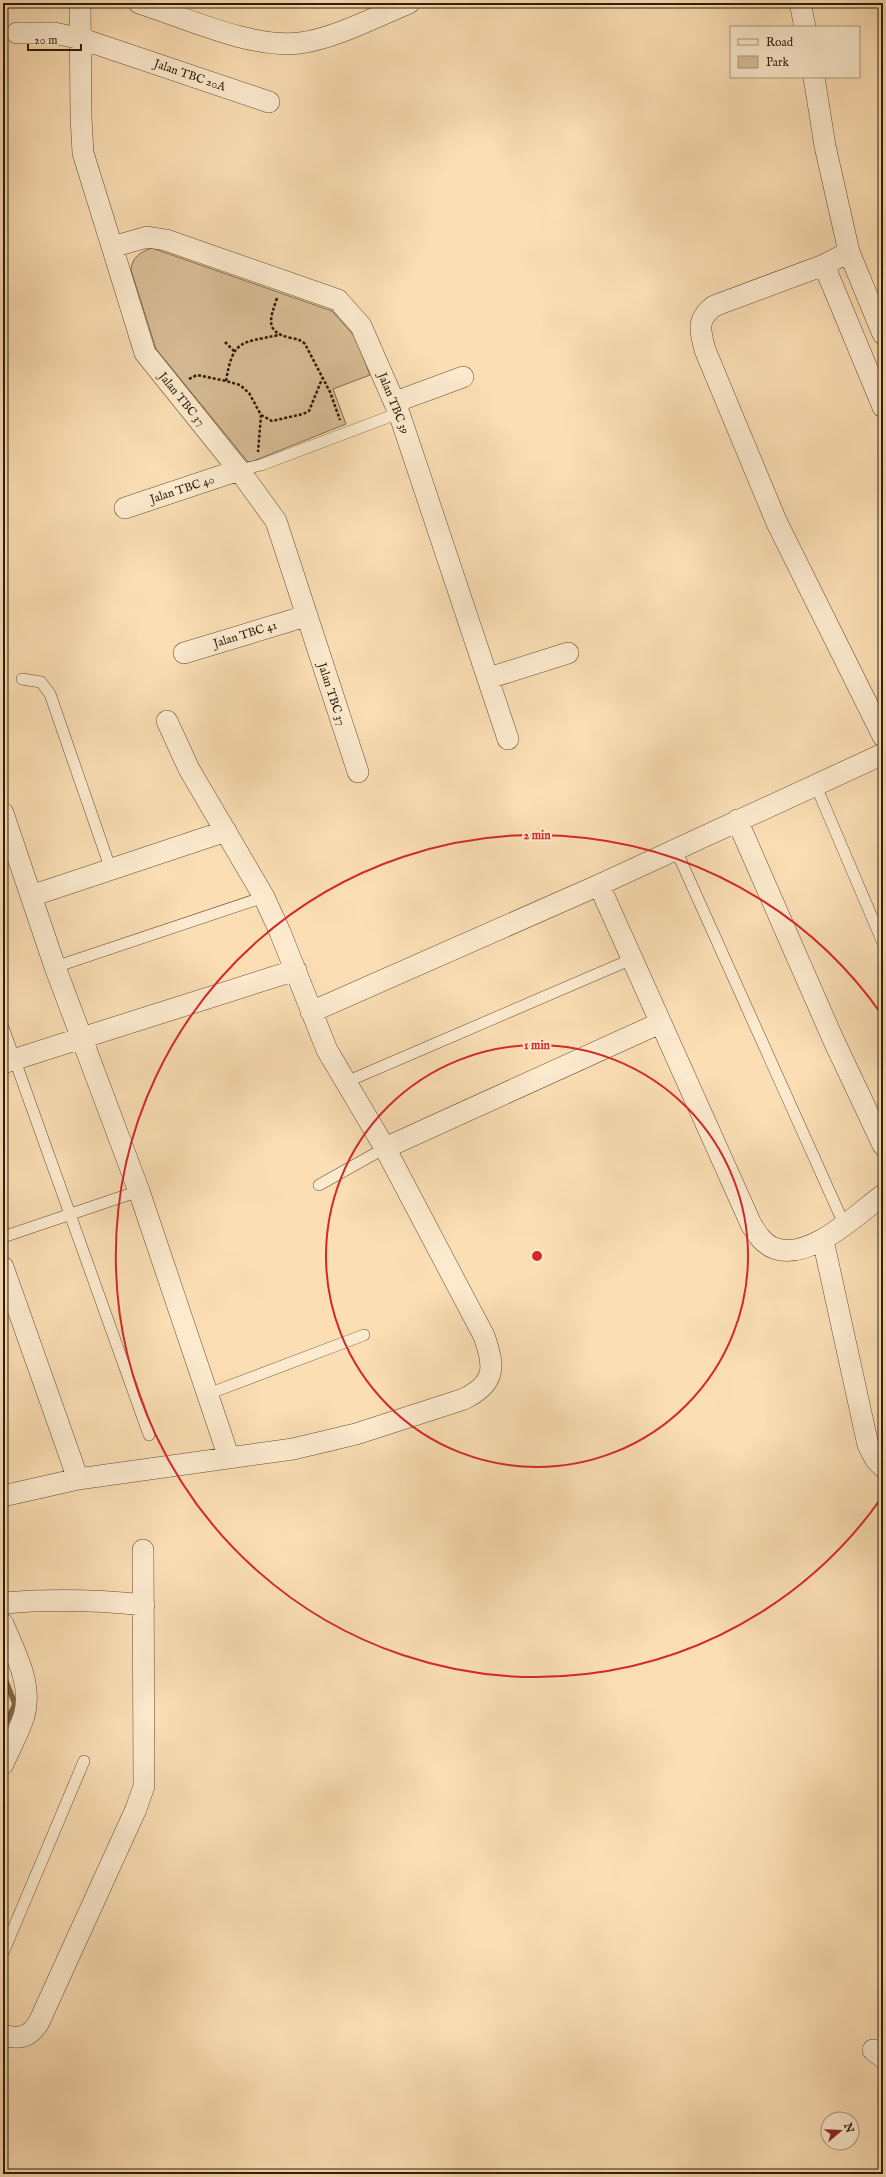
<svg xmlns="http://www.w3.org/2000/svg" width="886" height="2177" viewBox="0 0 886 2177" font-family="'IM FELL English',serif">
  <style>
    .green { fill: #d8bd96; stroke: #846c4e }
    .lines { fill: none; stroke-linecap: round; stroke-linejoin: round }
    .stream { stroke: #80694a; stroke-width: 5.5 }
    .lane-casing { stroke: #624c31; stroke-width: 12 }
    .street-casing { stroke: #624c31; stroke-width: 22 }
    .path { stroke: #2f1c05; stroke-width: 2.5; stroke-dasharray: 3 2; stroke-linecap: butt }
    .lane { stroke: #fceace; stroke-width: 11 }
    .street { stroke: #fceace; stroke-width: 21 }
    .ring { fill: none; stroke: #d62828; stroke-width: 2 }
    .labels { text-anchor: middle; stroke-width: 4; stroke-linejoin: round; paint-order: stroke }
    .street-label { font-size: 12px; fill: #2f1c05; stroke: #fceace }
    .centre { fill: #d62828; stroke: #fceace; stroke-width: 2 }
    .ring-label { font-size: 12px; text-anchor: middle; font-weight: bold; fill: #d62828; stroke: #fceace; stroke-width: 4; stroke-linejoin: round; paint-order: stroke }
  </style>
  <rect width="100%" height="100%" fill="#fbdeb4"/>
  <filter id="stains"><feTurbulence type="fractalNoise" baseFrequency=".005" numOctaves="4"/><feColorMatrix values="0 0 0 0 .2 0 0 0 0 .09 0 0 0 0 .02 0 0 0 .5 -.17"/></filter>
  <radialGradient id="worn" r=".72"><stop offset=".6" stop-color="#630" stop-opacity="0"/><stop offset="1" stop-color="#630" stop-opacity=".3"/></radialGradient>
  <path class="green" d="M 152,248 L 332,311 L 356,338 L 370,375 L 333,389 L 346,424 L 251,462 L 248,462 L 156,349 L 131,270 C 132,257 140,252 152,248 Z"/>
  <g class="lines">
    <path class="stream" d="M 3,1674 L 15,1704 L 3,1730"/>
    <defs>
      <path id="lane" d="M 239,470 L 261,465 L 399,413
        M 22,679 L 41,682 L 50,694 L 111,870
        M 816,786 L 883,943
        M 676,850 L 844,1224
        M 55,967 L 264,897
        M 3,1027 L 149,1435
        M 346,1082 L 632,959
        M 319,1185 L 385,1148
        M 3,1237 L 139,1191
        M 208,1394 L 364,1335
        M 3,1953 L 84,1761"/>
      <path id="street" d="M 80,3 L 81,117 L 83,153 L 145,353 L 239,470 L 276,521 L 358,772
        M 139,3 C 186,18 252,49 300,43 C 336,38 375,17 409,3
        M 800,3 L 805,27
        M 17,33 L 54,33 L 82,39 L 269,102
        M 814,77 L 825,146 L 849,252 L 883,334
        M 112,247 L 147,237 L 166,240 L 338,300 L 361,326 L 399,413 L 508,739
        M 849,252 L 824,265 L 714,306 C 696,320 700,330 705,350 L 777,523 L 883,736
        M 824,265 L 883,407
        M 395,402 L 463,377
        M 125,508 L 239,470
        M 184,653 L 306,616
        M 489,678 L 568,653
        M 3,813 L 55,967 L 139,1191 L 229,1458
        M 737,820 L 833,1039 L 883,1145
        M 599,885 L 751,1224 C 757,1234 763,1244 774,1248 C 809,1262 857,1214 883,1195
        M 31,896 L 226,831
        M 311,1012 L 599,885 L 883,754
        M 3,1063 L 296,970
        M 385,1148 L 660,1023
        M 823,1240 L 868,1445 L 876,1460 L 883,1467
        M 3,1267 L 78,1479
        M 3,1496 L 78,1479 L 293,1449 L 356,1434 L 464,1399 C 496,1383 495,1367 484,1336 L 385,1148 L 327,1050 L 280,932 L 264,897 L 189,769 L 167,721
        M 3,1603 C 51,1599 97,1600 144,1605
        M 3,1624 C 15,1653 33,1684 24,1716 C 19,1732 10,1748 3,1764
        M 3,2035 C 20,2040 30,2037 39,2022 L 136,1809 L 144,1786 L 143,1550
        M 873,2050 L 883,2058"/>
    </defs>
    <use href="#lane" class="lane-casing"/>
    <use href="#street" class="street-casing"/>
    <path class="path" d="M 277,298 C 270,319 264,332 291,338 C 297,339 301,340 305,344 L 330,392 L 340,420
      M 225,342 L 234,351
      M 189,379 L 197,375 L 226,381 L 240,385 L 249,393 L 261,415 L 258,452
      M 226,381 C 233,339 241,343 279,335
      M 261,415 L 272,421 L 303,414 L 309,411 L 322,379"/>
    <use href="#lane" class="lane"/>
    <use href="#street" class="street"/>
  </g>
  <g class="ring">
    <circle cx="537" cy="1256" r="211"/>
    <path d="M882 1497A421 421 0 1 1 882 1015"/>
  </g>
  <g class="labels">
    <g class="street-label">
      <text transform="translate(190 75) rotate(19)" y="4">Jalan TBC 20A</text>
      <text transform="translate(182 399) rotate(51)" y="4">Jalan TBC 37</text>
      <text transform="translate(394 403) rotate(68)" y="4">Jalan TBC 39</text>
      <text transform="translate(182 489) rotate(-18)" y="4">Jalan TBC 40</text>
      <text transform="translate(245 634) rotate(-17)" y="4">Jalan TBC 41</text>
      <text transform="translate(332 694) rotate(72)" y="4">Jalan TBC 37</text>
    </g>
  </g>
  <circle cx="537" cy="1256" r="6" class="centre"/>
  <g class="ring-label">
    <text x="537" y="839">2 min</text>
    <text x="537" y="1049">1 min</text>
  </g>
  <rect width="886" height="2177" fill="none" stroke="#fbdeb4" stroke-width="16"/>
  <rect x="4" y="4" width="878" height="2169" fill="none" stroke="#2f1c05" stroke-width="2"/>
  <rect x="8" y="8" width="870" height="2161" fill="none" stroke="#2f1c05"/>
  <rect x="730" y="26" width="130" height="52" fill="#fceace" stroke="#aa987e"/>
  <rect x="738" y="39" width="20" height="6" fill="#fceace" stroke="#aa987e"/>
  <text x="766" y="46" font-size="12" fill="#2f1c05">Road</text>
  <rect x="738" y="56" width="20" height="12" fill="#d8bd96" stroke="#aa987e"/>
  <text x="766" y="66" font-size="12" fill="#2f1c05">Park</text>
  <g transform="translate(840 2131) rotate(71)"><circle r="19" fill="#fceace" stroke="#aa987e"/>
  <path d="M0-3L7 15L0 10L-7 15Z" fill="#8f2418"/>
  <text y="-6" font-size="11" font-weight="bold" text-anchor="middle" fill="#2f1c05">N</text>
  </g>
  <path d="M28 44v6h53v-6" fill="none" stroke="#2f1c05" stroke-width="2"/>
  <text x="34" y="44" font-size="12" fill="#2f1c05" stroke="#fceace" stroke-width="3" paint-order="stroke">20 m</text>
  <rect width="100%" height="100%" filter="url(#stains)"/>
  <rect width="100%" height="100%" fill="url(#worn)"/>
</svg>
